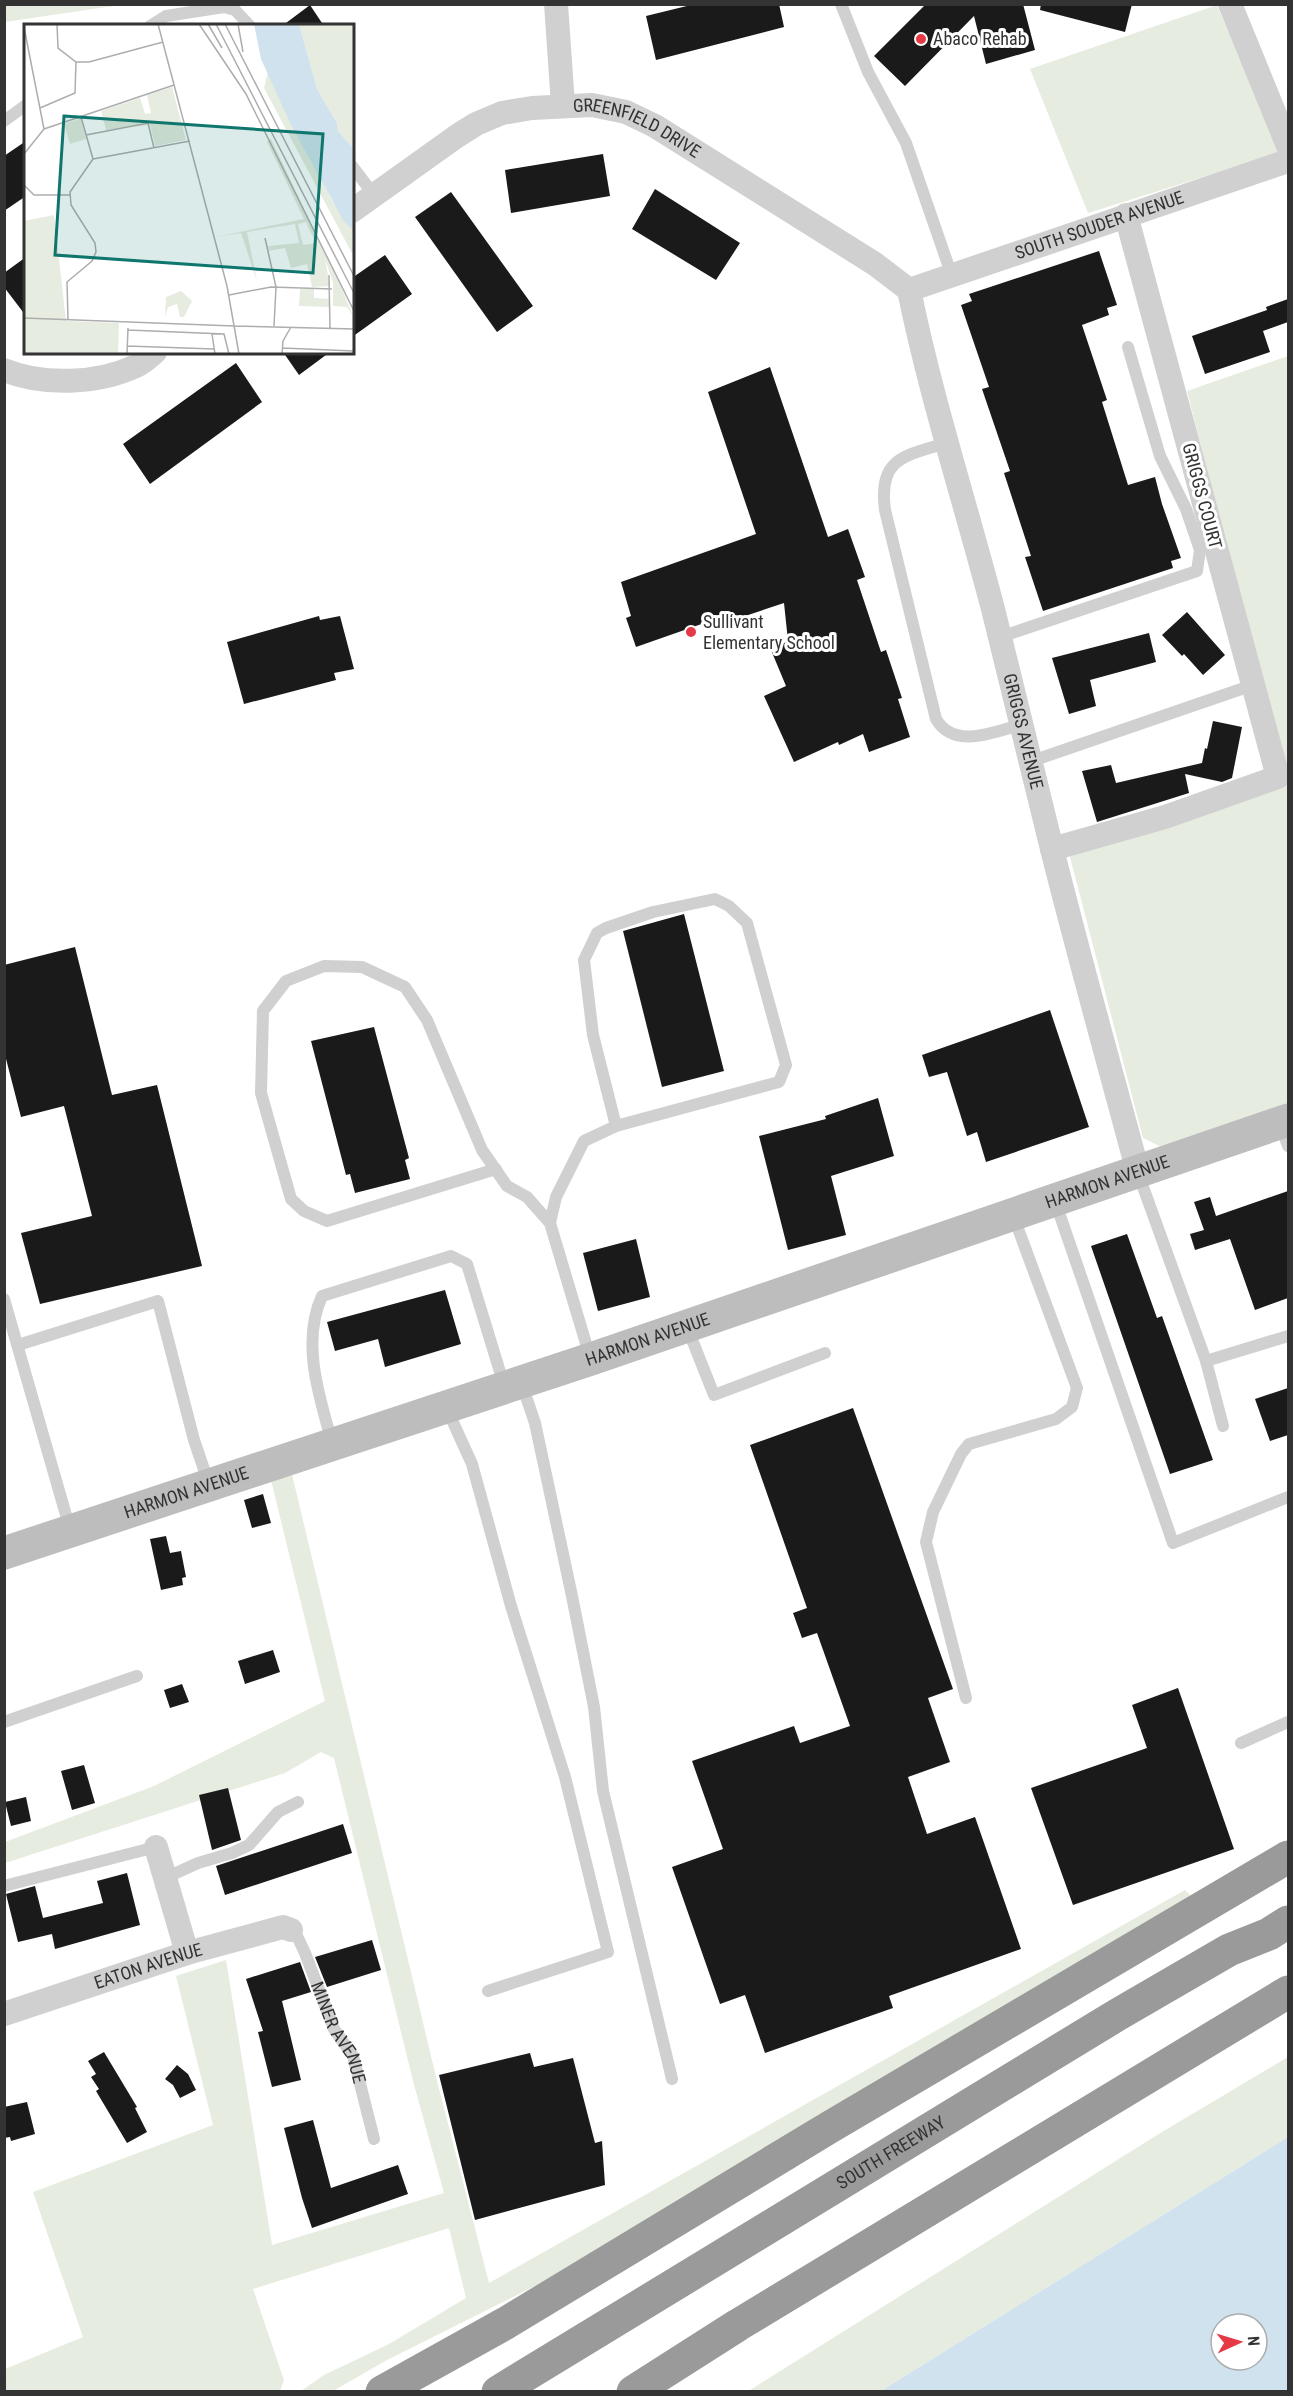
<svg xmlns="http://www.w3.org/2000/svg" width="1293" height="2396" viewBox="0 0 1293 2396" font-family="'Roboto Condensed',sans-serif">
  <style>
    .green { fill: #e6ecdf }
    .water { fill: #cfe2ee; fill-rule: evenodd }
    .building { fill: #1a1a1a }
    .lines { fill: none; stroke-linecap: round; stroke-linejoin: round }
    .lane { stroke: #d0d0d0; stroke-width: 12 }
    .street { stroke: #d0d0d0; stroke-width: 24 }
    .secondary { stroke: #bdbdbd; stroke-width: 33 }
    .highway { stroke: #9a9a9a; stroke-width: 33 }
    .poi-dot { fill: #e63946; stroke: #fff; stroke-width: 2 }
    .labels { text-anchor: middle; stroke-width: 6; stroke-linejoin: round; paint-order: stroke }
    .poi-label { font-size: 18px; fill: #333; stroke: #fff; text-anchor: start }
    .street-label { font-size: 18px; fill: #333; stroke: #fff }
    .inset-road { fill: none; stroke: #adadad; stroke-width: 1.5 }
    .view { fill: #0f766e; fill-opacity: 0.15; stroke: #0f766e; stroke-width: 3 }
    .inset-edge { fill: none; stroke: #333; stroke-width: 3 }
  </style>
  <rect width="100%" height="100%" fill="#fff"/>
  <path class="green" d="M 5,4 L 120,4 L 120,5 L 5,22 Z
    M 1217,5 L 1280,153 L 1088,213 L 1030,69 Z
    M 1288,356 L 1288,1108 L 1165,1149 L 1143,1138 L 1069,853 L 1283,771 L 1187,391 Z
    M 290,1466 L 436,2077 L 489,2283 L 1185,1890 L 1212,1917 L 723,2192 L 387,2360 L 333,2391 L 301,2391 L 324,2375 L 389,2344 L 466,2298 L 449,2228 L 253,2289 L 284,2380 L 280,2391 L 5,2392 L 5,2369 L 83,2337 L 33,2192 L 213,2125 L 176,1976 L 226,1960 L 272,2245 L 444,2193 L 413,2081 L 334,1758 L 321,1752 L 285,1773 L 5,1863 L 5,1842 L 154,1786 L 325,1701 L 269,1472 Z
    M 1288,2057 L 1288,2137 L 881,2391 L 747,2392 L 1157,2135 Z"/>
  <path class="water" d="M 1288,2137 L 1288,2391 L 881,2391 ZM 1221,2324 L 1257,2324 L 1257,2360 L 1221,2360 Z"/>
  <path class="building" d="M 695,4 L 779,4 L 784,27 L 656,60 L 646,16 Z
    M 926,4 L 1023,4 L 1035,50 L 986,64 L 974,16 L 905,86 L 874,56 Z
    M 1041,4 L 1132,4 L 1125,32 L 1040,10 Z
    M 310,5 L 324,26 L 282,26 Z
    M 26,141 L 26,196 L 4,211 L 4,156 Z
    M 603,154 L 610,196 L 511,213 L 505,170 Z
    M 655,189 L 740,243 L 716,280 L 632,229 Z
    M 451,192 L 533,306 L 497,332 L 415,217 Z
    M 1099,251 L 1117,305 L 1107,308 L 1109,315 L 1082,325 L 1107,400 L 1102,402 L 1128,485 L 1155,477 L 1162,504 L 1181,558 L 1171,561 L 1173,568 L 1043,611 L 1025,557 L 1031,556 L 1004,473 L 1010,471 L 982,389 L 989,387 L 961,305 L 972,301 L 969,294 Z
    M 385,255 L 412,294 L 352,337 L 352,278 Z
    M 26,257 L 26,316 L 4,287 L 4,273 Z
    M 1288,299 L 1288,322 L 1263,331 L 1270,352 L 1205,374 L 1192,336 L 1267,310 L 1266,307 Z
    M 283,352 L 330,352 L 299,375 Z
    M 236,363 L 262,402 L 150,484 L 123,444 Z
    M 770,367 L 828,537 L 848,529 L 865,577 L 857,580 L 881,652 L 886,650 L 902,698 L 898,699 L 910,737 L 869,752 L 863,734 L 839,745 L 838,742 L 794,762 L 764,696 L 786,686 L 771,650 L 788,641 L 784,603 L 715,626 L 713,620 L 636,647 L 626,618 L 631,616 L 621,582 L 756,534 L 708,392 Z
    M 1187,612 L 1225,655 L 1203,675 L 1184,654 L 1182,656 L 1162,635 Z
    M 319,616 L 320,620 L 340,616 L 354,669 L 334,673 L 336,680 L 244,704 L 227,642 Z
    M 1149,633 L 1156,662 L 1090,680 L 1096,706 L 1069,714 L 1052,658 Z
    M 1213,721 L 1242,727 L 1232,778 L 1222,782 L 1185,774 L 1189,793 L 1097,822 L 1082,771 L 1111,765 L 1116,783 L 1202,763 L 1205,748 L 1207,749 Z
    M 684,914 L 724,1071 L 662,1087 L 623,931 Z
    M 75,947 L 112,1095 L 157,1085 L 202,1266 L 40,1304 L 21,1233 L 92,1216 L 64,1106 L 21,1117 L 4,1051 L 4,965 Z
    M 1050,1010 L 1089,1127 L 986,1162 L 977,1132 L 967,1136 L 947,1072 L 929,1077 L 922,1055 Z
    M 374,1027 L 409,1158 L 405,1160 L 410,1179 L 355,1193 L 350,1174 L 346,1175 L 311,1041 Z
    M 878,1098 L 894,1156 L 831,1176 L 846,1235 L 788,1250 L 759,1136 L 826,1119 L 825,1116 Z
    M 1288,1191 L 1288,1298 L 1255,1310 L 1230,1239 L 1195,1250 L 1190,1234 L 1204,1230 L 1194,1202 L 1210,1197 L 1216,1216 Z
    M 1127,1234 L 1157,1318 L 1162,1316 L 1213,1460 L 1170,1474 L 1091,1246 Z
    M 636,1239 L 650,1297 L 598,1311 L 583,1253 Z
    M 445,1290 L 461,1344 L 385,1367 L 378,1339 L 335,1351 L 327,1322 Z
    M 1288,1388 L 1288,1435 L 1270,1441 L 1255,1399 Z
    M 853,1408 L 953,1689 L 928,1698 L 950,1762 L 908,1777 L 927,1834 L 975,1817 L 1021,1949 L 889,1996 L 893,2008 L 765,2053 L 745,1995 L 720,2004 L 672,1867 L 723,1849 L 692,1761 L 794,1726 L 800,1743 L 850,1726 L 817,1633 L 802,1638 L 793,1613 L 807,1608 L 750,1445 Z
    M 263,1494 L 271,1523 L 252,1528 L 244,1500 Z
    M 166,1536 L 170,1553 L 181,1551 L 186,1577 L 182,1578 L 183,1585 L 161,1590 L 150,1539 Z
    M 273,1650 L 280,1672 L 245,1684 L 238,1661 Z
    M 182,1684 L 189,1702 L 170,1708 L 164,1690 Z
    M 1178,1688 L 1234,1849 L 1073,1905 L 1031,1788 L 1147,1748 L 1132,1705 Z
    M 84,1765 L 95,1803 L 72,1810 L 61,1771 Z
    M 228,1788 L 241,1840 L 212,1850 L 199,1795 Z
    M 26,1797 L 31,1821 L 11,1826 L 5,1802 Z
    M 343,1824 L 352,1853 L 225,1895 L 216,1866 Z
    M 127,1873 L 140,1925 L 55,1949 L 52,1934 L 18,1942 L 6,1894 L 35,1886 L 43,1918 L 103,1903 L 97,1881 Z
    M 372,1940 L 381,1970 L 327,1987 L 315,1957 Z
    M 300,1962 L 311,1992 L 282,2001 L 301,2080 L 272,2087 L 258,2032 L 263,2031 L 246,1979 Z
    M 104,2052 L 137,2107 L 135,2108 L 147,2132 L 127,2143 L 96,2091 L 99,2089 L 91,2077 L 96,2074 L 88,2061 Z
    M 530,2053 L 534,2067 L 573,2058 L 595,2143 L 602,2141 L 605,2185 L 475,2220 L 439,2075 Z
    M 177,2065 L 188,2074 L 196,2090 L 180,2098 L 173,2085 L 165,2079 Z
    M 27,2102 L 35,2134 L 11,2141 L 10,2137 L 4,2138 L 4,2107 Z
    M 313,2120 L 331,2188 L 398,2165 L 408,2194 L 312,2228 L 302,2198 L 284,2128 Z"/>
  <g class="lines">
    <g class="lane">
      <path d="M 841,4 L 868,72 L 906,143 L 952,276"/>
      <path d="M 150,26 L 166,16 L 224,7 L 235,10 L 250,26"/>
      <path d="M 4,121 L 26,105"/>
      <path d="M 352,166 L 374,195"/>
      <path d="M 946,443 C 904,456 878,458 885,510 L 936,719 C 954,750 995,732 1023,724"/>
      <path d="M 1000,637 L 1197,571 L 1200,550 L 1186,509 L 1160,456 L 1128,347"/>
      <path d="M 1032,761 L 1253,685"/>
      <path d="M 1280,1124 L 1288,1146"/>
      <path d="M 496,1169 L 327,1221 L 304,1211 L 291,1199 L 261,1093 L 263,1011 L 286,981 L 324,966 L 362,967 L 405,987 L 427,1020 L 482,1150 L 507,1186 L 527,1197 L 550,1223 L 590,1357"/>
      <path d="M 1138,1173 L 1206,1361 L 1223,1426"/>
      <path d="M 1055,1201 L 1173,1543 L 1288,1497"/>
      <path d="M 550,1223 L 556,1197 L 584,1141 L 616,1126 L 779,1082 L 786,1065 L 747,923 L 729,906 L 715,899 L 653,912 L 606,928 L 597,933 L 584,960 L 593,1035 L 616,1126"/>
      <path d="M 4,1299 L 70,1529"/>
      <path d="M 687,1327 L 714,1395 L 825,1353"/>
      <path d="M 18,1345 L 158,1301 L 194,1440 L 209,1484"/>
      <path d="M 1206,1361 L 1288,1336"/>
      <path d="M 521,1382 L 535,1423 L 572,1596 L 594,1707 L 603,1791 L 672,2079"/>
      <path d="M 447,1409 L 472,1464 L 511,1606 L 565,1777 L 608,1952 L 488,1991"/>
      <path d="M 332,1442 C 319,1396 301,1342 322,1296 L 451,1256 L 467,1264 L 504,1385"/>
      <path d="M 966,1698 L 926,1542 L 933,1512 L 961,1454 L 969,1444 L 1056,1419 L 1072,1407 L 1077,1388 L 1013,1215"/>
      <path d="M 4,1722 L 137,1676"/>
      <path d="M 1241,1743 L 1288,1722"/>
      <path d="M 165,1878 L 198,1863 L 232,1853 L 249,1845 L 278,1812 L 298,1802"/>
      <path d="M 4,1886 L 156,1847"/>
      <path id="s1" d="M 291,1930 L 298,1938 L 305,1953 L 334,2029 L 353,2056 L 374,2139"/>
    </g>
    <g class="street">
      <path d="M 556,4 L 563,105"/>
      <path d="M 1230,4 L 1288,146"/>
      <path id="s2" d="M 352,211 L 457,136 L 476,124 L 502,113 L 532,108 L 592,105 L 626,112 L 655,126 L 875,264 L 909,290"/>
      <path id="s3" d="M 909,290 C 931,398 965,502 993,609 C 1013,689 1032,769 1052,849 C 1079,957 1109,1064 1138,1172"/>
      <path id="s4" d="M 909,290 L 1288,161"/>
      <path d="M 4,370 C 43,386 98,384 136,366 C 143,363 149,357 155,352"/>
      <path d="M 1052,849 L 1165,817 L 1278,777 L 1126,215"/>
      <path d="M 156,1847 L 187,1953"/>
      <path id="s5" d="M 4,2014 L 187,1953 L 283,1927 L 291,1930"/>
    </g>
    <path class="secondary" id="s6" d="M 4,1553 L 591,1359 L 1288,1120"/>
    <g class="highway">
      <path d="M 382,2392 L 506,2323 L 830,2127 L 1288,1857"/>
      <path id="s7" d="M 498,2392 L 1117,2015 L 1229,1950 L 1269,1934 L 1288,1922"/>
      <path d="M 633,2392 L 738,2325 L 1288,1992"/>
    </g>
  </g>
  <g class="poi-dot">
    <circle cx="921" cy="39" r="6"/>
    <circle cx="691" cy="632" r="6"/>
  </g>
  <g class="labels">
    <g class="poi-label">
      <text x="933" y="45">Abaco Rehab</text>
      <text x="703" y="628">Sullivant<tspan x="703" dy="21">Elementary School</tspan></text>
    </g>
    <g class="street-label">
      <text dy="6" stroke="none"><textPath href="#s2" startOffset="320">GREENFIELD DRIVE</textPath></text>
      <text dy="6" stroke="none"><textPath href="#s4" startOffset="201">SOUTH SOUDER AVENUE</textPath></text>
      <text transform="translate(1202 496) rotate(75)" y="6">GRIGGS COURT</text>
      <text dy="6" stroke="none"><textPath href="#s3" startOffset="456">GRIGGS AVENUE</textPath></text>
      <text dy="6" stroke="none"><textPath href="#s6" startOffset="1164">HARMON AVENUE</textPath></text>
      <text dy="6" stroke="none"><textPath href="#s6" startOffset="678">HARMON AVENUE</textPath></text>
      <text dy="6" stroke="none"><textPath href="#s6" startOffset="192">HARMON AVENUE</textPath></text>
      <text dy="6" stroke="none"><textPath href="#s5" startOffset="152">EATON AVENUE</textPath></text>
      <text dy="6" stroke="none"><textPath href="#s1" startOffset="114">MINER AVENUE</textPath></text>
      <text dy="6" stroke="none"><textPath href="#s7" startOffset="460">SOUTH FREEWAY</textPath></text>
    </g>
  </g>
  <g transform="translate(24 24)">
    <rect width="330" height="330" fill="#fff"/>
    <path d="M 275,0 L 330,0 L 330,125 L 313,106 L 313,99 L 293,65 ZM 244,48 L 308,177 L 330,207 L 330,233 L 240,64 ZM 148,63 L 162,116 L 131,122 L 126,101 L 82,106 L 77,87 L 116,74 L 121,90 L 127,89 L 123,71 ZM 57,94 L 62,115 L 46,120 L 40,100 ZM 247,115 L 316,260 L 329,292 L 323,283 L 309,282 L 309,258 L 301,235 L 306,262 L 288,263 L 283,240 L 267,244 L 261,224 L 245,227 L 244,222 L 275,219 L 271,200 L 223,208 L 233,257 L 217,209 L 191,213 L 280,195 L 243,118 ZM 282,198 L 286,207 L 292,219 L 279,221 L 274,200 ZM 30,191 L 42,297 L 95,299 L 94,330 L 0,330 L 0,197 ZM 290,264 L 290,274 L 306,275 L 306,283 L 275,282 L 276,265 ZM 157,267 L 168,277 L 160,293 L 156,293 L 153,280 L 144,283 L 141,293 L 142,273 Z" fill="#e6ecdf" fill-rule="evenodd"/>
    <path d="M 230,0 L 275,0 L 293,65 L 313,99 L 313,106 L 330,125 L 330,207 L 319,196 L 267,101 L 237,35 Z" fill="#cfe2ee"/>
    <path class="inset-road" d="M 33,0 L 34,24 L 52,38 L 65,38 L 139,18M 134,0 L 203,262 L 215,330M 175,0 L 222,70 L 330,287M 184,0 L 198,24M 192,0 L 330,269M 201,0 L 330,252M 214,0 L 219,28M 0,3 L 20,105M 16,84 L 51,69 L 52,38M 57,93 L 69,135M 20,105 L 150,61M 62,111 L 124,99 L 130,124M 0,130 L 20,105M 69,135 L 166,117M 0,161 L 10,171 L 46,171M 241,214 L 252,263 L 250,302M 305,251 L 306,305M 205,271 L 247,263 L 308,265M 0,294 L 210,302M 44,295 L 43,258 L 68,237 L 72,228 L 71,219 L 47,181 L 46,168 L 69,135M 210,302 L 330,305M 104,306 L 200,310 L 205,330M 188,310 L 191,330M 103,322 L 190,325M 258,324 L 330,327M 103,330 L 104,304M 258,330 L 259,317 L 267,303"/>
    <path class="view" d="M 40,92 L 299,110 L 289,249 L 31,231 Z"/>
    <rect width="330" height="330" class="inset-edge"/>
  </g>
  <rect width="1293" height="2396" fill="none" stroke="#333333" stroke-width="12"/>
  <g transform="translate(1239 2342) rotate(86)"><circle r="28" fill="#ffffff" stroke="#adadad" stroke-width="1.5"/>
  <path d="M0-4.5L10 22L0 15L-10 22Z" fill="#e63946"/>
  <text y="-9" font-size="16" font-weight="bold" text-anchor="middle" fill="#333333">N</text>
  </g>
</svg>
